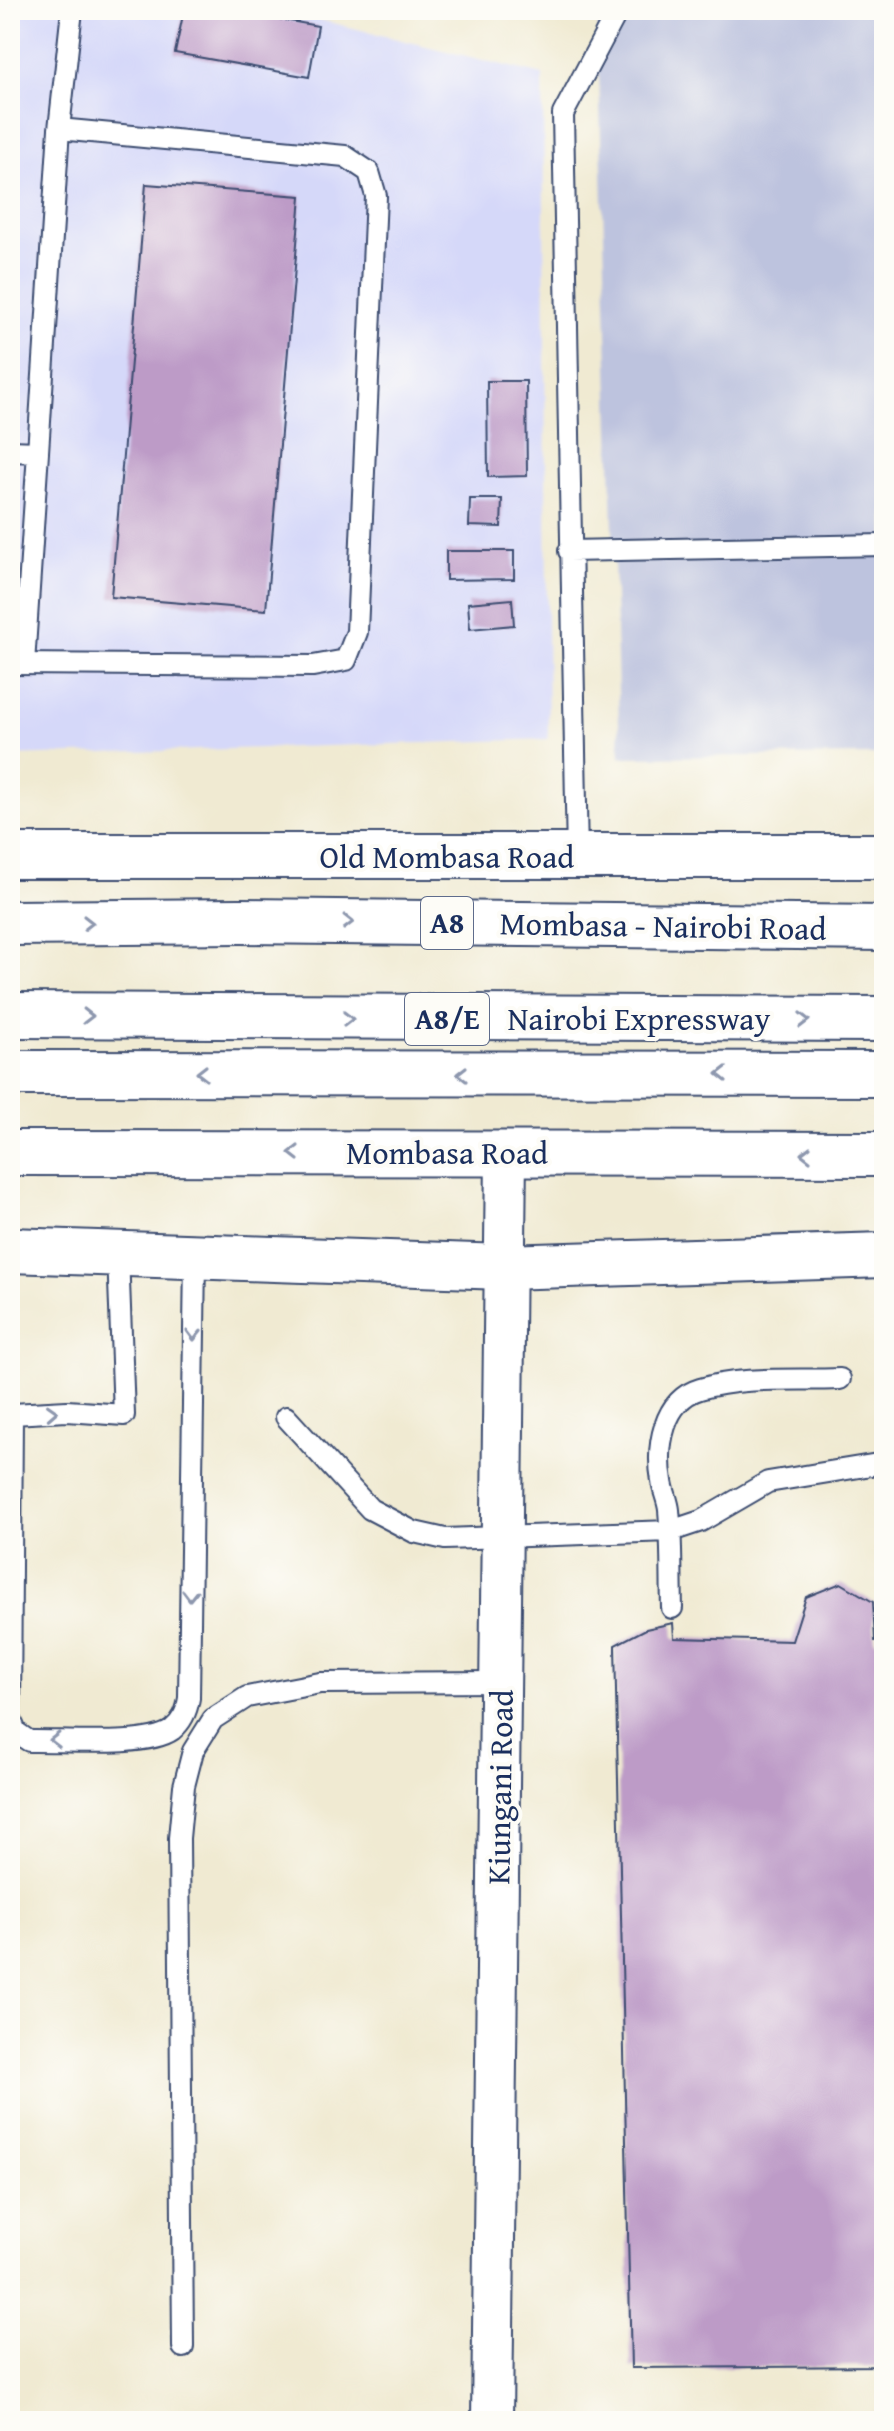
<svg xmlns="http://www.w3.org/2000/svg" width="894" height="2431" viewBox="0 0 894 2431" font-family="'Gentium Book Plus',serif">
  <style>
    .built { fill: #d5d8f9 }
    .industrial { fill: #bdc3de }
    .building { fill: #bd9bc7 }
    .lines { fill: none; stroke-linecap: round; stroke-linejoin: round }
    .service-casing { stroke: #3b4b6f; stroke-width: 24 }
    .minor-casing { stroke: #3b4b6f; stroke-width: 44 }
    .tertiary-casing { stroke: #3b4b6f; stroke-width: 48 }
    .trunk-casing { stroke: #3b4b6f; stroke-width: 48 }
    .motorway-casing { stroke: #3b4b6f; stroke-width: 48 }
    .service { stroke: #fff; stroke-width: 20 }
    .minor { stroke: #fff; stroke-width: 40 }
    .tertiary { stroke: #fff; stroke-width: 44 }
    .trunk { stroke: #fff; stroke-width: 44 }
    .motorway { stroke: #fff; stroke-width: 44 }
    .oneway { stroke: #8d97ae }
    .labels { text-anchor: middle; stroke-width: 8; stroke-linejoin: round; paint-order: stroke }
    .shield { fill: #fdfcf7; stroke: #5f6c8c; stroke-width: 2 }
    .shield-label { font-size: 30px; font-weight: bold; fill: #1b2f5e }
    .street-label { font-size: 32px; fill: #1b2f5e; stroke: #fdfcf7 }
  </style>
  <rect width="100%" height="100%" fill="#fdfcf7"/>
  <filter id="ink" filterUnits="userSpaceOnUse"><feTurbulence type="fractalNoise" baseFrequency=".0125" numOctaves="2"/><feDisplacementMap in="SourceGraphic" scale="16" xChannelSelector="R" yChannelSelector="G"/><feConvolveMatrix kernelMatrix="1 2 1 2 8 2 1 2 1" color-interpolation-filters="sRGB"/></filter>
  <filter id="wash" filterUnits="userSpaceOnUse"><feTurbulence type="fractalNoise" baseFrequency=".006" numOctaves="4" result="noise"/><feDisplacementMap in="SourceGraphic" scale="32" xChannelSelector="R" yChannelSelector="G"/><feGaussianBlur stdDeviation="1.8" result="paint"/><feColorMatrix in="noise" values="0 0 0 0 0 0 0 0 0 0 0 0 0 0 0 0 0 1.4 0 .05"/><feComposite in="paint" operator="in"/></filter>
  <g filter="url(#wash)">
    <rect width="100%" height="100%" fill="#f0ead2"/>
    <path class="built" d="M 10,10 L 280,10 L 543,75 L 548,739 L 10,756 Z"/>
    <path class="industrial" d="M 597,10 L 884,10 L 884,755 L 620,757 Z"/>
    <g id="blocks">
      <path class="building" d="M 184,10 L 229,10 L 318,26 L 309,77 L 175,53 Z
        M 146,184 L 301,196 L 266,610 L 111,597 Z
        M 487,381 L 526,381 L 527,476 L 488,477 Z
        M 470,499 L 502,499 L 501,527 L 469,526 Z
        M 446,551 L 514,551 L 514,579 L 446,580 Z
        M 512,599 L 514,625 L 470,629 L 468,603 Z
        M 841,1583 L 873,1602 L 875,1641 L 884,1642 L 884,2366 L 631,2368 L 615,1645 L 646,1629 L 673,1623 L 674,1638 L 792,1641 L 806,1597 Z"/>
    </g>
  </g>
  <g filter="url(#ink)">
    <use href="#blocks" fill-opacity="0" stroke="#3b4b6f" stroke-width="2"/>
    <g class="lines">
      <defs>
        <path id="service" d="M 10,451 L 38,452 L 24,664
          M 38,452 L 59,129 L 72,10
          M 569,551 L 884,545
          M 10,664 L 313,666 L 346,660 L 357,632 L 376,196 L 369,172 L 345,156 L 59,129
          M 577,857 L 563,114 L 618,10
          M 118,1254 L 124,1415 L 67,1411 L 12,1414 L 10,1718 L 16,1732 L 29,1741 C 62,1740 147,1748 172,1730 C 183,1721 187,1711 189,1698 L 195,1257
          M 286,1417 L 370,1509 L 414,1532 L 445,1539 L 671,1531 L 701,1521 L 768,1482 L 884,1463
          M 672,1608 C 671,1575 672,1543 669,1510 C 668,1500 663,1491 662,1481 C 656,1447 663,1400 700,1389 C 742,1376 796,1381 840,1379
          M 183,2347 L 179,1838 L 184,1786 L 193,1751 L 213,1719 L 247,1697 L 320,1683 L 502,1682"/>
        <path id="minor" d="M 492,2421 L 506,1153"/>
        <path id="tertiary" d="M 10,856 L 884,856
          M 10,1250 L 504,1267 L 884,1255"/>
        <path id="trunk" d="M 10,923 L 240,921 L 884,928
          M 10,1153 L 884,1154"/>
        <path id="motorway" d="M 10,1015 L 884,1019
          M 10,1073 L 884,1074"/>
      </defs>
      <use href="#service" class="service-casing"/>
      <use href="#minor" class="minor-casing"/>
      <use href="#tertiary" class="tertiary-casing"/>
      <use href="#trunk" class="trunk-casing"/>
      <use href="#motorway" class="motorway-casing"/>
      <use href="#service" class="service"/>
      <use href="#minor" class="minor"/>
      <use href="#tertiary" class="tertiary"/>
      <use href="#trunk" class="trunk"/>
      <use href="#motorway" class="motorway"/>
    </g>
    <defs><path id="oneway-chevron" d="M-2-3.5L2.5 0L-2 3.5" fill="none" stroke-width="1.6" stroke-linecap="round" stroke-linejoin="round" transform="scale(2)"/></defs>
    <g class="oneway">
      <use href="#oneway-chevron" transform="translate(348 922) rotate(1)"/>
      <use href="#oneway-chevron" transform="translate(88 923)"/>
      <use href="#oneway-chevron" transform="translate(88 1016) rotate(1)"/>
      <use href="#oneway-chevron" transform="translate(348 1019)"/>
      <use href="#oneway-chevron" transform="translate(804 1020)"/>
      <use href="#oneway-chevron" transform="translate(202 1073) rotate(-180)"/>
      <use href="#oneway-chevron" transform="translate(462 1074) rotate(-180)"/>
      <use href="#oneway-chevron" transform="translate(722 1074) rotate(-180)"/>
      <use href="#oneway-chevron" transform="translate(294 1153) rotate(-180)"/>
      <use href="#oneway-chevron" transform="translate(806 1154) rotate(-180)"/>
      <use href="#oneway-chevron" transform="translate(194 1335) rotate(91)"/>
      <use href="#oneway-chevron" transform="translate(52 1412) rotate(-3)"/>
      <use href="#oneway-chevron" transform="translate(190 1595) rotate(91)"/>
      <use href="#oneway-chevron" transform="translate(55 1740) rotate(179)"/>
    </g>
  </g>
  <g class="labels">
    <g class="shield">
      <rect x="421" y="897" width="52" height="52" rx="6"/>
      <rect x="405" y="993" width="84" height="52" rx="6"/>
    </g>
    <g class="shield-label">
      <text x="447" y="933">A8</text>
      <text x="447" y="1029">A8/E</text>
    </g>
    <g class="street-label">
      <text x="447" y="868">Old Mombasa Road</text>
      <text transform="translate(663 926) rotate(1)" y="11">Mombasa - Nairobi Road</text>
      <text x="639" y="1030">Nairobi Expressway</text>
      <text x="447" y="1164">Mombasa Road</text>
      <text transform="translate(500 1787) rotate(-89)" y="11">Kiungani Road</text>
    </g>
  </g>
  <rect width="894" height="2431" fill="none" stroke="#fdfcf7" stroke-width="40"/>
</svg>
